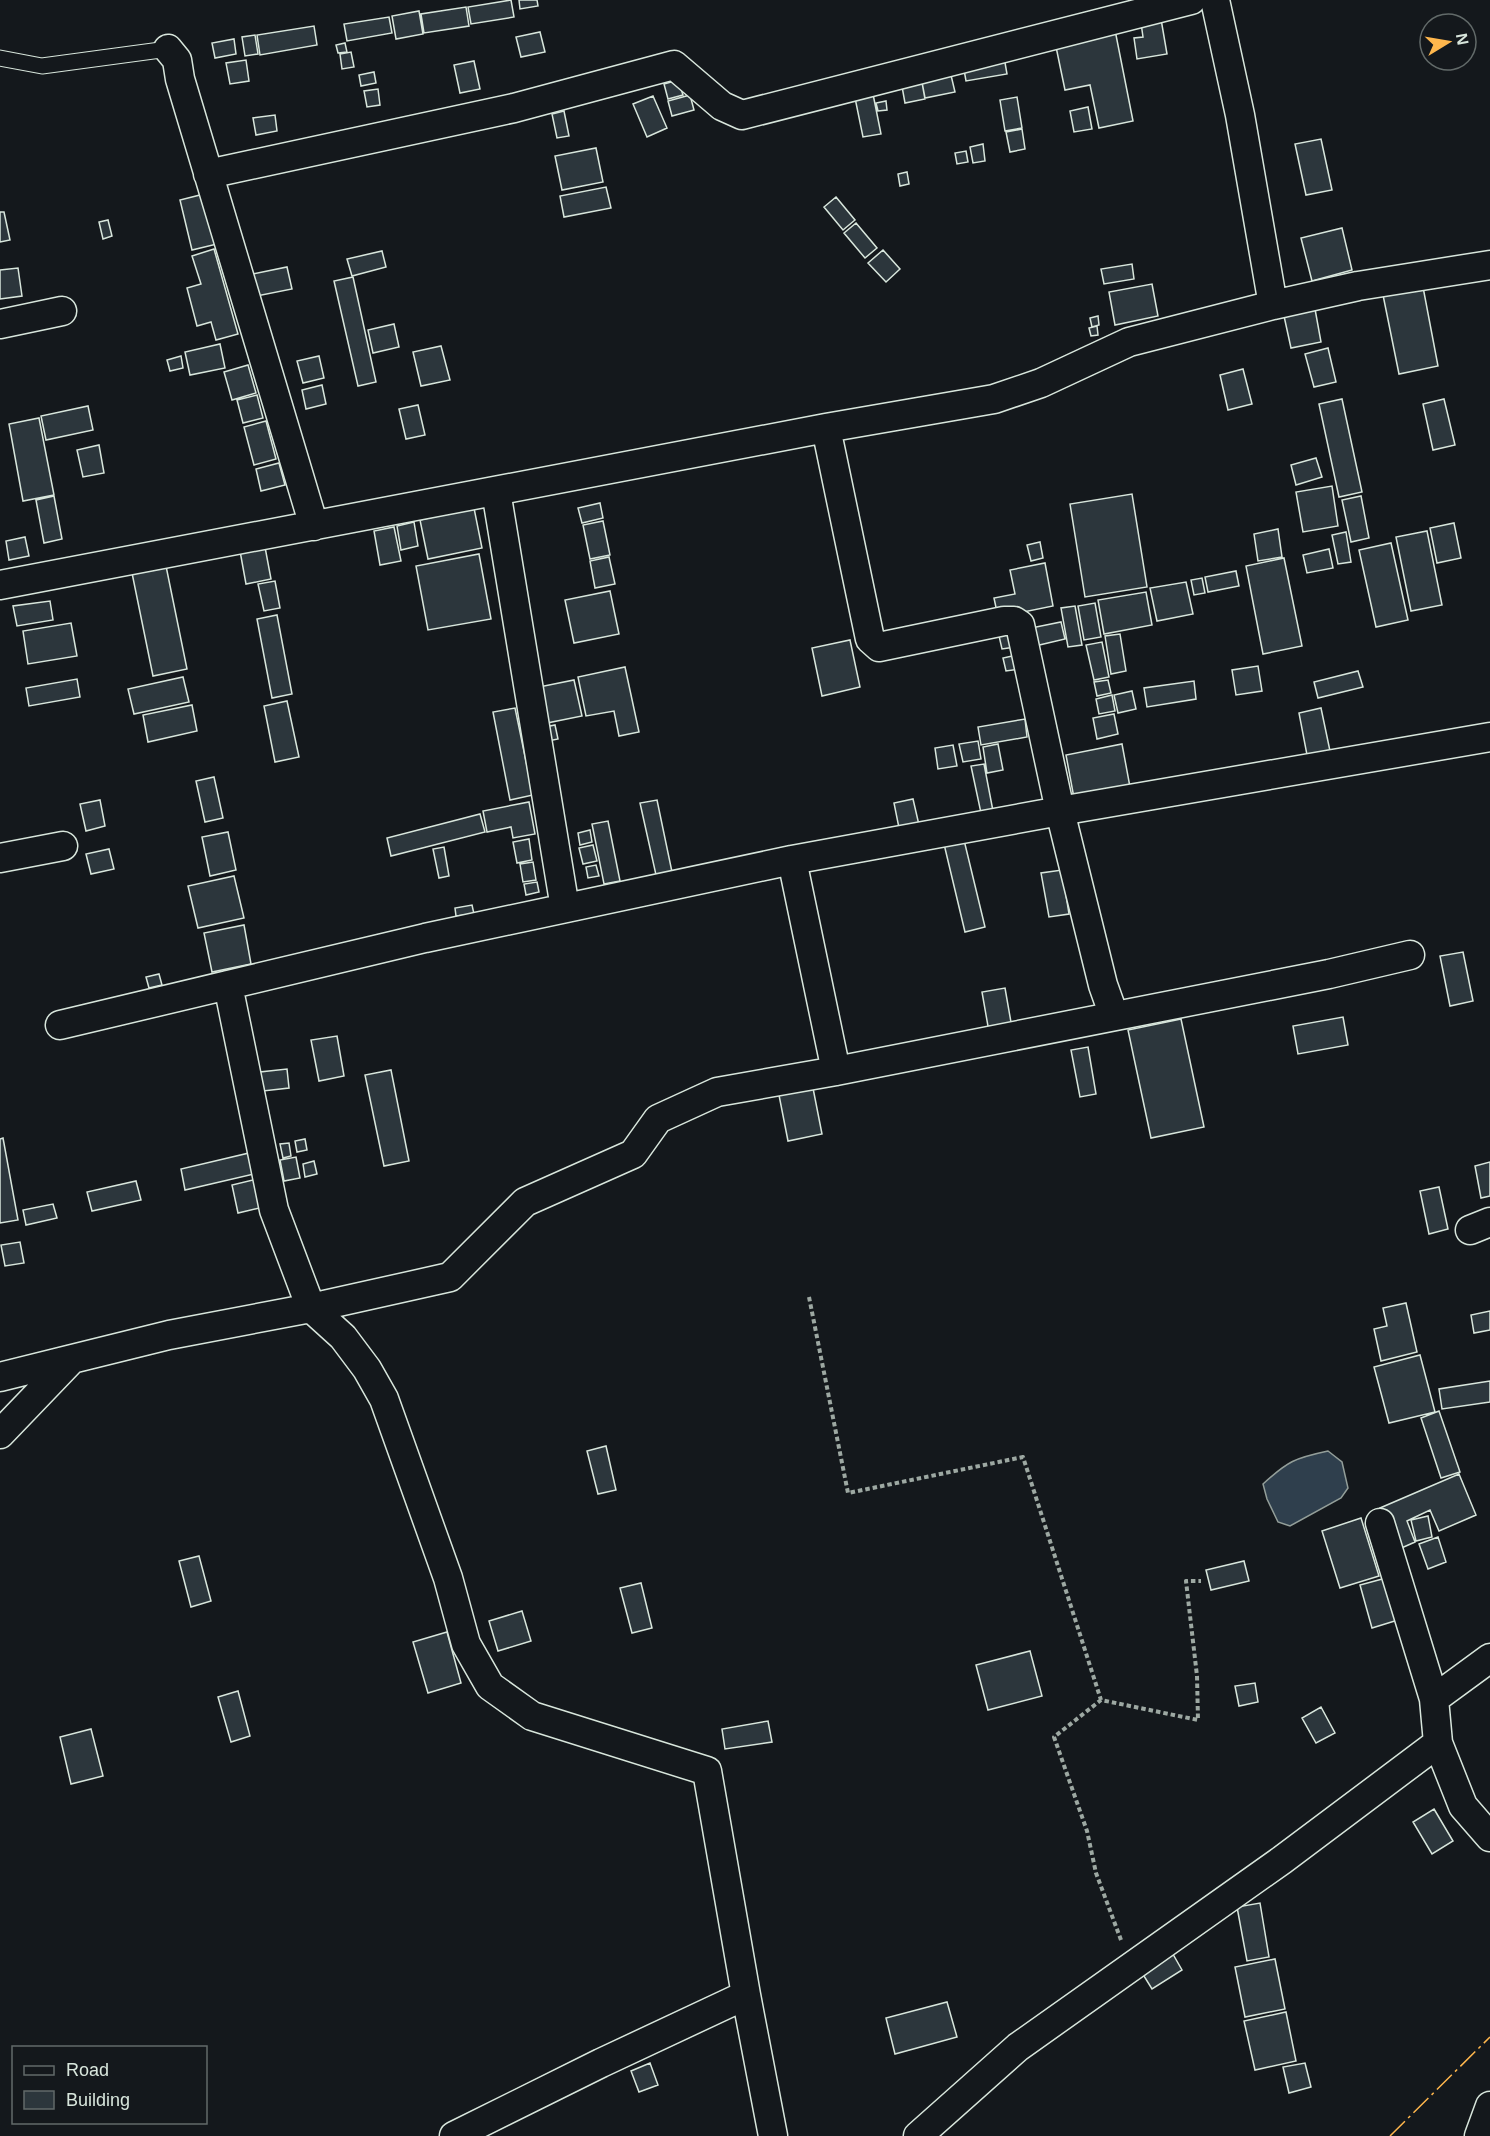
<svg xmlns="http://www.w3.org/2000/svg" width="1490" height="2136" viewBox="0 0 1490 2136" font-family="Arial,sans-serif">
  <style>
    .water { fill: #2f3f4d; stroke: #939e99; stroke-width: 1.5 }
    .building { fill: #2c363c; stroke: #d8e6dc; stroke-width: 1.5 }
    .lines { fill: none; stroke-linecap: round; stroke-linejoin: round }
    .service-casing { stroke: #d8e6dc; stroke-width: 17 }
    .minor-casing { stroke: #d8e6dc; stroke-width: 31 }
    .path { stroke: #9da8a2; stroke-width: 4; stroke-dasharray: 4.5 3; stroke-linecap: butt }
    .service { stroke: #14181c; stroke-width: 15 }
    .minor { stroke: #14181c; stroke-width: 28 }
    .power { stroke: #ffb74d; stroke-width: 1.5; stroke-dasharray: 21 4.5 3 4.5; stroke-linecap: butt }
  </style>
  <rect width="100%" height="100%" fill="#14181c"/>
  <path class="water" d="M 1328,1451 L 1342,1462 L 1348,1488 L 1341,1498 L 1290,1526 L 1278,1522 L 1267,1499 L 1263,1484 C 1288,1461 1295,1458 1328,1451 Z"/>
  <path class="building" d="M 511,0 L 514,17 L 471,24 L 468,7 Z
    M 519,0 L 537,0 L 538,6 L 520,9 Z
    M 466,7 L 469,26 L 424,33 L 421,14 Z
    M 419,11 L 423,34 L 396,39 L 392,16 Z
    M 389,17 L 392,33 L 347,41 L 344,24 Z
    M 1161,19 L 1167,54 L 1137,59 L 1134,38 L 1143,37 L 1141,23 Z
    M 314,26 L 317,45 L 260,55 L 257,35 Z
    M 1115,30 L 1133,121 L 1099,128 L 1090,85 L 1065,90 L 1055,42 Z
    M 540,32 L 545,52 L 521,57 L 516,37 Z
    M 255,35 L 258,54 L 245,56 L 242,37 Z
    M 234,39 L 236,54 L 215,58 L 212,43 Z
    M 345,43 L 347,52 L 338,53 L 336,45 Z
    M 351,52 L 354,67 L 342,69 L 340,54 Z
    M 1004,57 L 1007,74 L 966,81 L 963,64 Z
    M 246,60 L 249,81 L 230,84 L 226,63 Z
    M 474,61 L 480,89 L 460,93 L 454,65 Z
    M 950,71 L 955,92 L 925,98 L 921,77 Z
    M 374,72 L 376,83 L 361,86 L 359,75 Z
    M 921,77 L 925,99 L 905,103 L 901,81 Z
    M 678,80 L 683,95 L 668,99 L 664,84 Z
    M 378,89 L 380,105 L 367,107 L 364,91 Z
    M 872,89 L 881,134 L 863,137 L 854,93 Z
    M 690,95 L 694,110 L 672,116 L 668,101 Z
    M 653,96 L 667,128 L 647,137 L 633,104 Z
    M 1017,97 L 1022,128 L 1005,131 L 1000,100 Z
    M 886,101 L 887,110 L 878,111 L 876,103 Z
    M 1088,107 L 1092,129 L 1074,132 L 1070,111 Z
    M 564,111 L 569,136 L 557,138 L 552,114 Z
    M 275,115 L 277,131 L 256,135 L 253,118 Z
    M 1022,129 L 1025,149 L 1010,152 L 1006,132 Z
    M 1321,139 L 1332,190 L 1306,195 L 1295,144 Z
    M 983,144 L 985,161 L 973,163 L 970,147 Z
    M 596,148 L 603,182 L 562,190 L 555,156 Z
    M 966,151 L 968,162 L 957,164 L 955,153 Z
    M 907,172 L 909,184 L 900,186 L 898,174 Z
    M 606,187 L 611,208 L 564,217 L 560,196 Z
    M 204,194 L 217,244 L 192,250 L 180,200 Z
    M 836,197 L 855,220 L 843,230 L 824,207 Z
    M 0,212 L 4,212 L 10,240 L 0,242 Z
    M 108,220 L 112,236 L 103,239 L 99,222 Z
    M 856,223 L 877,248 L 865,258 L 844,233 Z
    M 1342,228 L 1352,270 L 1312,281 L 1301,238 Z
    M 214,249 L 238,334 L 216,340 L 211,322 L 197,326 L 187,288 L 201,284 L 192,256 Z
    M 883,250 L 900,269 L 886,282 L 868,263 Z
    M 382,251 L 386,267 L 352,276 L 347,259 Z
    M 1132,264 L 1134,279 L 1104,284 L 1101,269 Z
    M 287,267 L 292,289 L 252,297 L 248,275 Z
    M 18,268 L 22,296 L 0,299 L 0,270 Z
    M 353,277 L 376,382 L 358,386 L 334,281 Z
    M 1152,284 L 1158,316 L 1115,325 L 1109,292 Z
    M 1423,287 L 1438,366 L 1399,374 L 1383,295 Z
    M 1315,309 L 1321,342 L 1291,348 L 1284,316 Z
    M 1098,316 L 1099,325 L 1092,327 L 1090,318 Z
    M 394,324 L 399,347 L 373,353 L 368,330 Z
    M 1097,326 L 1098,335 L 1091,336 L 1089,328 Z
    M 220,344 L 225,368 L 190,375 L 185,352 Z
    M 441,346 L 450,380 L 421,386 L 413,352 Z
    M 1328,348 L 1336,382 L 1314,387 L 1305,354 Z
    M 181,356 L 183,368 L 170,371 L 167,360 Z
    M 319,356 L 324,378 L 303,383 L 297,361 Z
    M 248,365 L 256,393 L 232,400 L 224,372 Z
    M 1243,369 L 1252,404 L 1228,410 L 1220,375 Z
    M 322,385 L 326,404 L 306,409 L 302,390 Z
    M 257,395 L 263,418 L 243,423 L 237,400 Z
    M 1342,399 L 1362,492 L 1339,497 L 1319,404 Z
    M 1444,399 L 1455,445 L 1433,450 L 1423,404 Z
    M 418,405 L 425,435 L 406,439 L 399,409 Z
    M 88,406 L 93,430 L 46,440 L 41,416 Z
    M 39,418 L 54,495 L 23,501 L 9,424 Z
    M 266,421 L 276,459 L 254,465 L 244,427 Z
    M 99,445 L 104,473 L 83,477 L 77,450 Z
    M 1316,458 L 1322,477 L 1296,485 L 1291,465 Z
    M 279,463 L 285,485 L 261,491 L 256,469 Z
    M 1332,486 L 1338,526 L 1303,532 L 1296,492 Z
    M 1132,494 L 1147,587 L 1085,597 L 1070,504 Z
    M 54,496 L 62,539 L 44,543 L 36,500 Z
    M 1361,496 L 1369,538 L 1351,542 L 1342,500 Z
    M 600,503 L 603,518 L 582,523 L 578,508 Z
    M 474,508 L 482,548 L 428,559 L 420,520 Z
    M 603,521 L 610,555 L 590,559 L 583,525 Z
    M 414,522 L 418,546 L 401,550 L 397,526 Z
    M 1454,523 L 1461,558 L 1437,563 L 1430,528 Z
    M 394,527 L 401,561 L 380,565 L 374,531 Z
    M 1278,529 L 1282,557 L 1258,561 L 1254,534 Z
    M 1427,531 L 1442,605 L 1411,611 L 1396,537 Z
    M 1346,532 L 1351,562 L 1338,564 L 1332,535 Z
    M 25,537 L 29,556 L 9,560 L 6,541 Z
    M 1040,542 L 1043,558 L 1031,561 L 1027,545 Z
    M 1391,543 L 1408,620 L 1376,627 L 1359,550 Z
    M 265,547 L 271,579 L 246,584 L 240,551 Z
    M 1329,549 L 1333,568 L 1307,573 L 1303,555 Z
    M 479,554 L 491,619 L 428,630 L 416,566 Z
    M 609,557 L 615,584 L 595,588 L 590,561 Z
    M 1284,558 L 1302,646 L 1263,654 L 1246,566 Z
    M 1045,563 L 1053,606 L 998,617 L 994,598 L 1015,594 L 1010,570 Z
    M 166,566 L 187,669 L 153,676 L 132,573 Z
    M 1236,571 L 1239,586 L 1208,592 L 1205,577 Z
    M 1202,578 L 1205,593 L 1194,595 L 1191,580 Z
    M 275,581 L 280,608 L 264,611 L 258,584 Z
    M 1186,582 L 1193,614 L 1157,621 L 1150,588 Z
    M 610,591 L 619,634 L 574,643 L 565,600 Z
    M 1146,592 L 1152,625 L 1104,634 L 1098,600 Z
    M 50,601 L 53,620 L 17,626 L 13,606 Z
    M 1095,603 L 1101,637 L 1084,640 L 1078,606 Z
    M 1075,606 L 1082,645 L 1068,647 L 1061,608 Z
    M 277,615 L 292,694 L 272,698 L 257,619 Z
    M 1061,622 L 1065,639 L 1035,646 L 1031,628 Z
    M 71,623 L 77,656 L 28,664 L 23,631 Z
    M 1013,634 L 1015,647 L 1002,649 L 999,636 Z
    M 1120,634 L 1126,671 L 1111,674 L 1105,636 Z
    M 850,640 L 860,687 L 822,696 L 812,648 Z
    M 1102,642 L 1109,677 L 1094,680 L 1086,645 Z
    M 1017,655 L 1019,669 L 1006,671 L 1003,658 Z
    M 1258,666 L 1262,691 L 1236,695 L 1232,670 Z
    M 625,667 L 639,732 L 619,736 L 614,711 L 586,716 L 578,677 Z
    M 1358,671 L 1363,687 L 1318,698 L 1314,682 Z
    M 183,677 L 189,702 L 134,714 L 128,689 Z
    M 77,679 L 80,697 L 29,706 L 26,688 Z
    M 574,680 L 582,716 L 542,724 L 534,688 Z
    M 1108,680 L 1111,693 L 1097,696 L 1094,682 Z
    M 1194,681 L 1196,699 L 1147,707 L 1144,688 Z
    M 1132,691 L 1136,709 L 1118,713 L 1114,695 Z
    M 1112,695 L 1115,711 L 1099,714 L 1096,699 Z
    M 287,701 L 299,757 L 275,762 L 264,706 Z
    M 192,705 L 197,731 L 148,742 L 143,715 Z
    M 515,708 L 533,795 L 510,800 L 493,712 Z
    M 1321,708 L 1330,751 L 1307,755 L 1299,713 Z
    M 1114,714 L 1118,734 L 1097,739 L 1093,718 Z
    M 1025,719 L 1027,737 L 981,745 L 978,727 Z
    M 555,725 L 558,739 L 543,742 L 540,728 Z
    M 978,741 L 981,759 L 963,762 L 959,744 Z
    M 998,744 L 1003,770 L 987,773 L 983,747 Z
    M 1122,744 L 1130,787 L 1074,798 L 1066,755 Z
    M 953,745 L 957,766 L 938,769 L 935,748 Z
    M 984,764 L 993,811 L 981,813 L 971,766 Z
    M 214,777 L 223,818 L 205,822 L 196,781 Z
    M 913,799 L 919,825 L 899,828 L 894,803 Z
    M 100,800 L 105,826 L 86,831 L 80,804 Z
    M 657,800 L 672,872 L 656,875 L 640,803 Z
    M 529,802 L 535,834 L 513,838 L 511,827 L 487,832 L 483,811 Z
    M 480,814 L 485,832 L 391,856 L 387,838 Z
    M 608,821 L 620,881 L 604,884 L 592,824 Z
    M 590,830 L 592,842 L 580,845 L 578,833 Z
    M 228,832 L 236,870 L 210,876 L 202,837 Z
    M 529,839 L 532,860 L 517,863 L 513,842 Z
    M 964,840 L 985,927 L 965,932 L 944,844 Z
    M 593,845 L 597,861 L 583,864 L 579,848 Z
    M 444,847 L 449,876 L 439,878 L 433,849 Z
    M 109,849 L 114,869 L 91,874 L 86,854 Z
    M 533,862 L 536,880 L 523,882 L 520,864 Z
    M 596,865 L 599,876 L 588,878 L 586,867 Z
    M 1062,870 L 1069,914 L 1049,917 L 1041,873 Z
    M 234,876 L 244,918 L 198,928 L 188,886 Z
    M 537,882 L 539,892 L 526,895 L 524,884 Z
    M 472,905 L 474,914 L 456,916 L 455,908 Z
    M 244,925 L 251,964 L 212,972 L 204,933 Z
    M 1463,952 L 1473,1001 L 1450,1006 L 1440,956 Z
    M 159,974 L 162,985 L 149,988 L 146,977 Z
    M 1005,988 L 1012,1028 L 989,1032 L 982,992 Z
    M 1343,1017 L 1348,1045 L 1298,1054 L 1293,1026 Z
    M 1181,1019 L 1204,1127 L 1151,1138 L 1128,1030 Z
    M 337,1036 L 344,1076 L 319,1081 L 311,1040 Z
    M 1088,1047 L 1096,1094 L 1080,1097 L 1071,1050 Z
    M 287,1069 L 289,1088 L 263,1091 L 260,1072 Z
    M 391,1070 L 409,1161 L 384,1166 L 365,1075 Z
    M 812,1083 L 822,1134 L 788,1141 L 778,1090 Z
    M 3,1138 L 18,1220 L 0,1223 L 0,1139 Z
    M 305,1139 L 307,1150 L 297,1152 L 295,1141 Z
    M 289,1143 L 291,1156 L 283,1158 L 280,1144 Z
    M 249,1153 L 254,1174 L 185,1190 L 181,1169 Z
    M 296,1157 L 300,1178 L 284,1181 L 280,1160 Z
    M 314,1161 L 317,1174 L 305,1177 L 303,1164 Z
    M 1490,1162 L 1490,1196 L 1481,1198 L 1475,1166 Z
    M 257,1179 L 264,1207 L 238,1213 L 232,1185 Z
    M 136,1181 L 141,1200 L 92,1211 L 87,1192 Z
    M 1439,1187 L 1448,1229 L 1429,1234 L 1420,1191 Z
    M 53,1204 L 57,1218 L 26,1225 L 23,1210 Z
    M 20,1242 L 24,1263 L 5,1266 L 1,1245 Z
    M 1406,1303 L 1417,1352 L 1381,1361 L 1374,1329 L 1387,1326 L 1383,1308 Z
    M 1490,1311 L 1490,1330 L 1474,1333 L 1471,1315 Z
    M 1420,1355 L 1435,1412 L 1389,1423 L 1374,1367 Z
    M 1490,1381 L 1490,1402 L 1442,1409 L 1439,1389 Z
    M 1439,1411 L 1460,1472 L 1441,1478 L 1421,1418 Z
    M 606,1446 L 616,1490 L 598,1494 L 587,1451 Z
    M 1459,1474 L 1476,1515 L 1439,1531 L 1430,1510 L 1407,1521 L 1415,1542 L 1397,1550 L 1380,1508 Z
    M 1428,1516 L 1432,1537 L 1416,1541 L 1411,1520 Z
    M 1361,1518 L 1379,1576 L 1340,1588 L 1322,1531 Z
    M 1438,1537 L 1446,1562 L 1428,1569 L 1419,1544 Z
    M 199,1556 L 211,1601 L 191,1607 L 179,1561 Z
    M 1244,1561 L 1249,1581 L 1211,1590 L 1206,1570 Z
    M 1386,1578 L 1398,1620 L 1372,1628 L 1360,1585 Z
    M 641,1583 L 652,1628 L 632,1633 L 620,1588 Z
    M 522,1611 L 531,1641 L 498,1651 L 489,1621 Z
    M 447,1632 L 461,1683 L 428,1693 L 413,1642 Z
    M 1030,1651 L 1042,1696 L 988,1710 L 976,1665 Z
    M 1255,1683 L 1258,1702 L 1239,1706 L 1235,1686 Z
    M 238,1691 L 250,1736 L 231,1742 L 218,1697 Z
    M 1321,1707 L 1335,1733 L 1316,1743 L 1302,1718 Z
    M 768,1721 L 772,1742 L 725,1749 L 722,1729 Z
    M 91,1729 L 103,1776 L 71,1784 L 60,1737 Z
    M 1434,1809 L 1453,1841 L 1432,1854 L 1413,1822 Z
    M 1260,1903 L 1269,1957 L 1247,1961 L 1237,1907 Z
    M 1170,1949 L 1182,1970 L 1152,1989 L 1139,1968 Z
    M 1275,1959 L 1285,2009 L 1245,2017 L 1235,1967 Z
    M 947,2002 L 957,2037 L 895,2054 L 886,2018 Z
    M 1286,2012 L 1296,2061 L 1255,2070 L 1244,2021 Z
    M 650,2063 L 658,2085 L 639,2092 L 631,2071 Z
    M 1305,2063 L 1311,2087 L 1289,2093 L 1283,2067 Z"/>
  <g class="lines">
    <defs>
      <path id="service" d="M 0,58 L 42,66 L 168,49"/>
      <path id="minor" d="M 1215,0 L 1240,115 L 1273,305
        M 168,49 L 177,60 L 180,79 L 314,526
        M 208,174 L 514,108 L 674,65 L 722,106 L 742,115 L 1191,0
        M 0,324 L 62,311
        M 826,428 L 870,639 L 879,647 L 1004,621 L 1014,621 L 1020,625 L 1060,811 L 1103,985 L 1114,1016
        M 496,491 L 565,908
        M 0,585 L 826,428 L 994,399 L 1041,383 L 1129,342 L 1273,305 L 1358,286 L 1490,265
        M 0,858 L 63,846
        M 792,860 L 836,1071
        M 228,985 L 274,1210 L 311,1308 L 343,1337 L 367,1369 L 384,1399 L 448,1578 L 466,1644 L 490,1686 L 532,1716 L 707,1771 L 746,1995 L 773,2136
        M 60,1025 L 425,938 L 792,860 L 1060,811 L 1490,737
        M 1470,1230 L 1490,1222
        M 0,1377 L 72,1359
        M 0,1434 L 72,1359 L 169,1335 L 311,1308 L 450,1277 L 525,1202 L 633,1154 L 658,1119 L 717,1092 L 836,1071 L 1329,974 L 1410,955
        M 1380,1523 L 1434,1699
        M 1438,1743 L 1463,1806 L 1490,1837
        M 454,2136 L 601,2063 L 746,1995
        M 918,2136 L 1018,2047 L 1282,1860 L 1438,1743 L 1434,1699 L 1490,1658
        M 1479,2136 L 1490,2106"/>
    </defs>
    <use href="#service" class="service-casing"/>
    <use href="#minor" class="minor-casing"/>
    <path class="path" d="M 809,1297 L 848,1493 L 1023,1457 L 1101,1700
      M 1121,1940 L 1096,1873 L 1087,1831 L 1054,1737 L 1101,1700 L 1198,1720 L 1197,1676 L 1186,1581 L 1201,1581"/>
    <use href="#service" class="service"/>
    <use href="#minor" class="minor"/>
    <path class="power" d="M 1390,2136 L 1490,2037"/>
  </g>
  <rect x="12" y="2046" width="195" height="78" fill="#14181c" stroke="#626a69" stroke-width="1.5"/>
  <rect x="24" y="2066" width="30" height="9" fill="#14181c" stroke="#626a69" stroke-width="1.5"/>
  <text x="66" y="2076" font-size="18" fill="#d8e6dc">Road</text>
  <rect x="24" y="2091" width="30" height="18" fill="#2c363c" stroke="#626a69" stroke-width="1.5"/>
  <text x="66" y="2106" font-size="18" fill="#d8e6dc">Building</text>
  <g transform="translate(1448 42) rotate(79)"><circle r="28" fill="#14181c" stroke="#626a69" stroke-width="1.5"/>
  <path d="M0-4.5L10 22L0 15L-10 22Z" fill="#ffb74d"/>
  <text y="-9" font-size="16" font-weight="bold" text-anchor="middle" fill="#d8e6dc">N</text>
  </g>
</svg>
